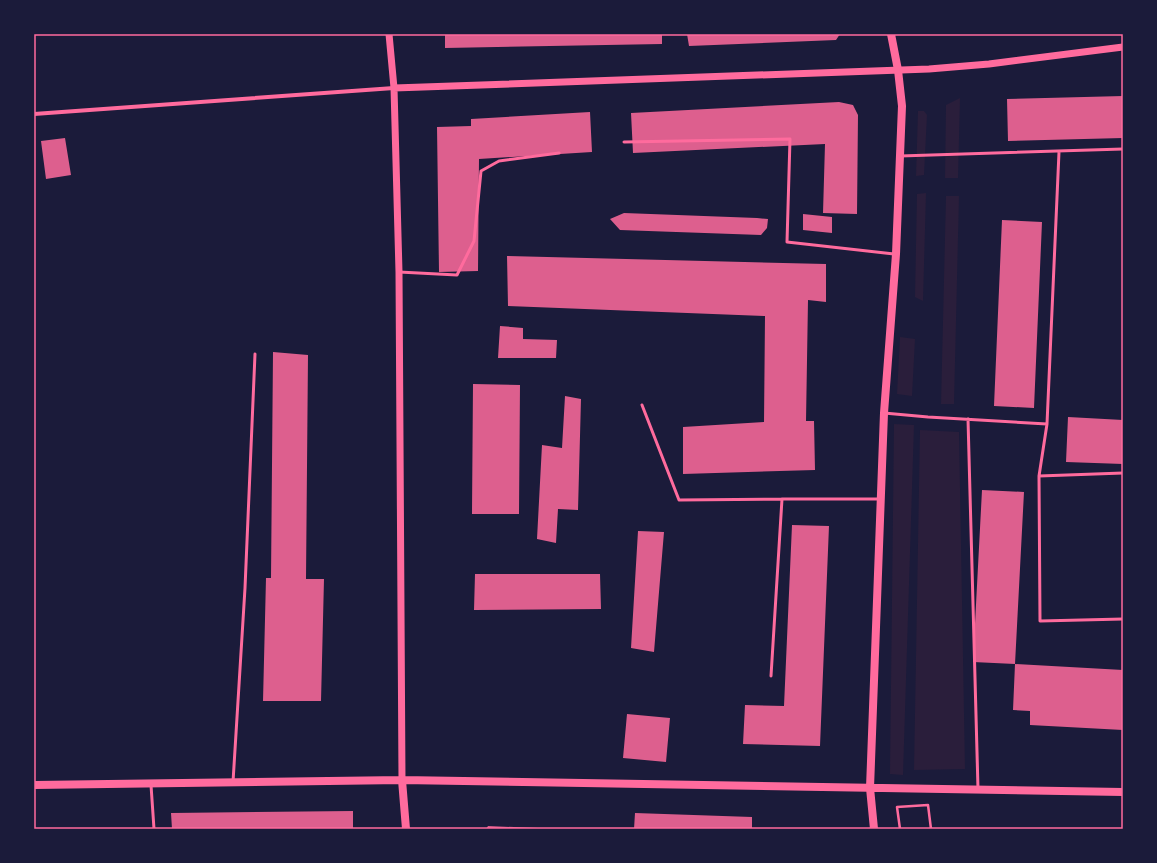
<svg xmlns="http://www.w3.org/2000/svg" width="1157" height="863" viewBox="0 0 1157 863" font-family="'Work Sans',sans-serif">
  <style>
    .green { fill: #2a1e3b }
    .building { fill: #dd5f8e }
    .lines { fill: none; stroke-linecap: round; stroke-linejoin: round }
    .path { stroke: #ff6b9d; stroke-width: 2.5 }
    .service { stroke: #ff6b9d; stroke-width: 3 }
    .minor { stroke: #ff6b9d; stroke-width: 4 }
    .tertiary { stroke: #ff6b9d; stroke-width: 7 }
    .secondary { stroke: #ff6b9d; stroke-width: 8 }
    .neatline { fill: none; stroke: #ff6b9d; stroke-width: 1.5 }
  </style>
  <rect width="100%" height="100%" fill="#1b1b3a"/>
  <path class="green" d="M 960,98 L 958,178 L 945,178 L 946,105 Z
    M 918,111 L 924,111 L 927,115 L 924,175 L 916,176 Z
    M 926,193 L 923,301 L 915,297 L 917,194 Z
    M 946,196 L 959,196 L 954,404 L 941,404 Z
    M 900,337 L 915,339 L 912,396 L 897,394 Z
    M 894,424 L 914,425 L 903,775 L 890,774 Z
    M 920,430 L 959,432 L 965,769 L 914,770 Z"/>
  <path class="building" d="M 445,34 L 662,34 L 662,44 L 445,48 Z
    M 687,34 L 840,34 L 836,40 L 689,46 Z
    M 1123,96 L 1123,138 L 1008,141 L 1007,99 Z
    M 839,102 L 853,105 L 858,115 L 857,214 L 823,213 L 825,144 L 633,153 L 631,113 Z
    M 590,112 L 592,152 L 479,159 L 478,271 L 439,272 L 437,127 L 471,126 L 471,119 Z
    M 65,138 L 71,175 L 46,179 L 41,141 Z
    M 624,213 L 757,218 L 768,219 L 767,228 L 761,235 L 620,230 L 610,219 Z
    M 803,214 L 832,217 L 832,233 L 803,230 Z
    M 1002,220 L 1042,222 L 1034,408 L 994,406 Z
    M 507,256 L 826,264 L 826,302 L 808,300 L 806,421 L 814,421 L 815,470 L 683,474 L 683,427 L 764,422 L 765,316 L 508,306 Z
    M 500,326 L 523,328 L 523,339 L 557,340 L 556,358 L 498,358 Z
    M 273,352 L 308,355 L 306,579 L 324,579 L 321,701 L 263,701 L 266,578 L 271,578 Z
    M 473,384 L 520,385 L 519,514 L 472,514 Z
    M 565,396 L 581,399 L 578,510 L 558,509 L 556,543 L 537,539 L 542,445 L 562,448 Z
    M 1068,417 L 1123,420 L 1123,464 L 1066,462 Z
    M 982,490 L 1024,492 L 1015,664 L 973,662 Z
    M 792,525 L 829,526 L 820,746 L 743,744 L 745,705 L 784,706 Z
    M 638,531 L 664,532 L 654,652 L 631,648 Z
    M 475,574 L 600,574 L 601,609 L 474,610 Z
    M 1015,664 L 1123,670 L 1123,730 L 1030,725 L 1030,711 L 1013,710 Z
    M 627,714 L 670,718 L 666,762 L 623,758 Z
    M 353,811 L 353,829 L 172,829 L 171,813 Z
    M 635,813 L 752,817 L 752,829 L 634,829 Z
    M 488,826 L 538,828 L 538,829 L 486,829 Z"/>
  <g class="lines">
    <path class="path" d="M 900,829 L 897,807 L 928,805 L 931,829"/>
    <path class="service" d="M 624,142 L 790,139 L 787,242 L 894,254
      M 900,156 L 1123,149
      M 399,272 L 457,275 L 474,241 L 481,171 L 499,161 L 559,153
      M 642,405 L 679,500 L 782,499 L 881,499
      M 884,413 L 928,417 L 1047,424 L 1039,476 L 1040,621 L 1123,619
      M 968,419 L 978,789
      M 1047,424 L 1059,152
      M 1039,476 L 1123,473
      M 771,676 L 782,499
      M 233,782 L 245,588 L 255,354
      M 151,785 L 154,829"/>
    <path class="minor" d="M 34,114 L 394,88"/>
    <path class="tertiary" d="M 389,34 L 394,88 L 399,272 L 402,780
      M 394,88 L 929,69 L 989,64 L 1123,47"/>
    <path class="secondary" d="M 402,780 L 406,829
      M 34,785 L 402,780 L 1123,792
      M 874,829 L 870,788 L 884,413 L 896,254 L 902,106 L 898,70 L 891,34"/>
  </g>
  <rect width="1157" height="863" fill="none" stroke="#1b1b3a" stroke-width="70"/>
  <rect x="35" y="35" width="1087" height="793" class="neatline"/>
</svg>
